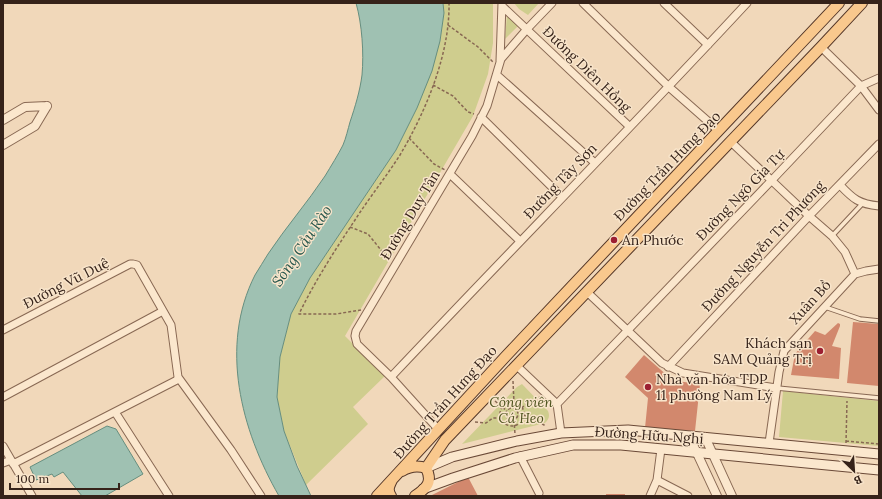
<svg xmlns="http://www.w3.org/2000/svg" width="882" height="499" viewBox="0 0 882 499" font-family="Lora,serif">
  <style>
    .green { fill: #cfcd8e }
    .water { fill: #9fc1b2; stroke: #668e7f }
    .building { fill: #d2886d }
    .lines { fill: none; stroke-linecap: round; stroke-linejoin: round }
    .service-casing { stroke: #886853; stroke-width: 5.5 }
    .minor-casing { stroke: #886853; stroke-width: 9 }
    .tertiary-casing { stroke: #886853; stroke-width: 10 }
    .secondary-casing { stroke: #6a4937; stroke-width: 11 }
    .primary-casing { stroke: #553728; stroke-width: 12 }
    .path { stroke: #886853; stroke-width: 1.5; stroke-dasharray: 3 2; stroke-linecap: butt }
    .service { stroke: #fbe7cd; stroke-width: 3.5 }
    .minor { stroke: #fbe7cd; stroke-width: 7 }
    .tertiary { stroke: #fbe7cd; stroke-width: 8 }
    .secondary { stroke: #fbe7cd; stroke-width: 9 }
    .primary { stroke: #f9c88d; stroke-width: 10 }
    .poi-dot { fill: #9c1f32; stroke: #f8e4ca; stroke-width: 1.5 }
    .labels { text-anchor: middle; stroke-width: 3; stroke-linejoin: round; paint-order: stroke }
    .street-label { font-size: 14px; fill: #36231a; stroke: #f8e4ca }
    .poi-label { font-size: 14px; fill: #36231a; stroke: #f8e4ca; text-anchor: start }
    .park-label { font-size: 14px; font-style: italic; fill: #4e541f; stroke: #f8e4ca }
    .water-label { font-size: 15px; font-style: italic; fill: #27574d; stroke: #f8e4ca }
  </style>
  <rect width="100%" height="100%" fill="#f1d8ba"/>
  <path class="green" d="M 443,3 L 493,3 L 493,43 L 488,74 L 473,116 L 345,336 L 385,376 L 353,407 L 368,424 L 306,485 L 284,431 L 277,397 L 280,357 L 291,314 L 310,278 L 396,150 L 417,108 L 440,41 L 444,13 Z
    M 514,3 L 539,3 L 528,15 L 519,9 Z
    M 507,15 L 519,25 L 505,39 Z
    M 522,384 L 548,411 C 550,416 549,419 545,423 L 462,444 L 517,387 Z
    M 783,391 L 879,401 L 879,446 L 779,437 Z"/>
  <path class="water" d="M 356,3 L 443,3 L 444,13 L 440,41 L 432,71 L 417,108 L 396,150 L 310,278 L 291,314 L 280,357 L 277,397 L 284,431 L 297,466 L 311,496 L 279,496 C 241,430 219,346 255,275 C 259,268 264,261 268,254 C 286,227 307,203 325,176 C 331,166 338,155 343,145 C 346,138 348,129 350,122 C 355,107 360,91 362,75 C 364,53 362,24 356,3 Z
    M 107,426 L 116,429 L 143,474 L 105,496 L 82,496 L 63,472 L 54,477 L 52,474 L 36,480 L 30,467 Z"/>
  <path class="building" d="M 853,322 L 879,324 L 879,386 L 847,383 Z
    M 838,323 L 840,324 L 840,326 L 832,346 L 841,348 L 839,379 L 791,375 L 795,354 L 815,331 L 825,335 Z
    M 644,355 L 669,377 L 676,381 L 700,384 L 695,431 L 645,428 L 648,398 L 625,377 Z
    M 468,477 L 478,496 L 430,496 Z
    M 606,494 L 625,494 L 625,496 L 606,496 Z"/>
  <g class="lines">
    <defs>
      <path id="service" d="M 832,236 L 862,204
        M 825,307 L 860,319 L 879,321
        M 777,388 L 879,398"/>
      <path id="minor" d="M 583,3 L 669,87 L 719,131
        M 664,3 L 708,45
        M 502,6 L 630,127
        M 821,47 L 861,86 L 879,110
        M 500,61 L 502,3
        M 497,75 L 595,163
        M 481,117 L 562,197
        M 731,142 L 809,216 L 832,236 L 845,252 L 855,274
        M 450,174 L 520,241
        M 840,185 C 853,199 859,204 879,206
        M 587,292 L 662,363 L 683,373 L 776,388
        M 3,330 L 130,264 L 133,264 L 137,265 L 171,325 L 178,377 L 231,450 L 261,496
        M 517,366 L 557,404 L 561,433
        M 668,367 L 809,216 L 879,144
        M 391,377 C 509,252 630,129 747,3
        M 3,397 L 163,311
        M 557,404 L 772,180 L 861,86 L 879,78
        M 115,412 L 169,496
        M 438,429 L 391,377 L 357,344 L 355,336 L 356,331 L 472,136 L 487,106 L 501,59 L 527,29 L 552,3
        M 769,443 L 779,372 L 784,351 L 855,274 L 866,271 L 879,269
        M 3,446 L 32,496
        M 520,456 L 539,493
        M 3,463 L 11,460
        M 13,464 L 177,380 L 178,377
        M 657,480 L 688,496
        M 650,496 L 657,480 L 661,449"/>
      <path id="tertiary" d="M 3,120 L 25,107 L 47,106
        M 3,145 L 35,126 L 47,106
        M 689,436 L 717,496
        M 705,437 L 732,496"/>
      <path id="secondary" d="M 426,468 L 452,457 L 517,441 L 561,433 L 628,430 L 879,454
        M 423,489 L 453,478 L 515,458 L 573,445 L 621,445 L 879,470"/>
      <path id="primary" d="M 426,468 L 445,440 L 821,47 L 862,3
        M 402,471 C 410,466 417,465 426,468 C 433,482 427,488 415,496
        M 377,496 L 506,356 L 839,3
        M 391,496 C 387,490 389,486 392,480"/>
    </defs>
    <use href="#service" class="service-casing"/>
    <use href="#minor" class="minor-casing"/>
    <use href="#tertiary" class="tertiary-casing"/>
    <use href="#secondary" class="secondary-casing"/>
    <use href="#primary" class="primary-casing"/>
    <path class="path" d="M 448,25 L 478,47 L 493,62
      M 433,85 L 453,96 L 468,112 L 474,114
      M 409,138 L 434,164 L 445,170
      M 350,227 L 368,234 L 385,255 L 392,259
      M 361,310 L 336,314 L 299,314 C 315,281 335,250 355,220 C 369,198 386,177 400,155 C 426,111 450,54 449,3
      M 513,381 L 514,403
      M 495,401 L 507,411
      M500 414a12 12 0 1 1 24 0a12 12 0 1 1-24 0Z
      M506 414a6 6 0 1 1 12 0a6 6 0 1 1-12 0Z
      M 517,410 L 540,397
      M 524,415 L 546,426
      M 514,420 L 515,434
      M 475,422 L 486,423 L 493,418 L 501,418
      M 846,441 L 879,444
      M 846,443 L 847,401"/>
    <use href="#service" class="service"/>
    <use href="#minor" class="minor"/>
    <use href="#tertiary" class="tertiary"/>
    <use href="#secondary" class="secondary"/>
    <use href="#primary" class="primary"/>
  </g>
  <g class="poi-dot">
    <circle cx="614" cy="240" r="4"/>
    <circle cx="820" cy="351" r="4"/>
    <circle cx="648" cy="387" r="4"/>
  </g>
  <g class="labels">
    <g class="street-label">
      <text transform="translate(587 69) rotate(44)" y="5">Đường Diên Hồng</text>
      <text transform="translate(667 166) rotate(-46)" y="5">Đường Trần Hưng Đạo</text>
      <text transform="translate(560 181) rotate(-46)" y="5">Đường Tây Sơn</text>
      <text transform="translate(740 195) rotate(-46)" y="5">Đường Ngô Gia Tự</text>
      <text transform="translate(410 215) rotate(-59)" y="5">Đường Duy Tân</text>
      <text transform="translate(763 246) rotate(-47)" y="5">Đường Nguyễn Tri Phương</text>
      <text transform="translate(66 283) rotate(-27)" y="5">Đường Vũ Duệ</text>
      <text transform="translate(810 302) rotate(-48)" y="5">Xuân Bồ</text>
      <text transform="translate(445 402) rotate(-48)" y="5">Đường Trần Hưng Đạo</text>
      <text transform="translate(649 435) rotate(4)" y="5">Đường Hữu Nghị</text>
    </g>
    <g class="poi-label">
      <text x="622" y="245">An Phước</text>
      <text x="812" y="348" text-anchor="end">Khách sạn<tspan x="812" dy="16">SAM Quảng Trị</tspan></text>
      <text x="656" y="384">Nhà văn hóa TDP<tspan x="656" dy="16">11 phường Nam Lý</tspan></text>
    </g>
    <g class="park-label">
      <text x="521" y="407">Công viên<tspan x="521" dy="16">Cá Heo</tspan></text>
    </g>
    <g class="water-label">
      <text transform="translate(302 246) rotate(-56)" y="5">Sông Cầu Rào</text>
    </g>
  </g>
  <rect width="882" height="499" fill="none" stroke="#36231a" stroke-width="8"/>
  <g transform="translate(854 471) rotate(155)" stroke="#f8e4ca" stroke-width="3" paint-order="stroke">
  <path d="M0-3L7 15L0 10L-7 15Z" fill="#36231a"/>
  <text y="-6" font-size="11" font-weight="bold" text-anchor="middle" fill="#36231a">B</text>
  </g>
  <path d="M10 483v6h109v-6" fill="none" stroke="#36231a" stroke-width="2"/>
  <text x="16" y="483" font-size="12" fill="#36231a" stroke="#f8e4ca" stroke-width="3" paint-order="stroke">100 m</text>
</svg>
